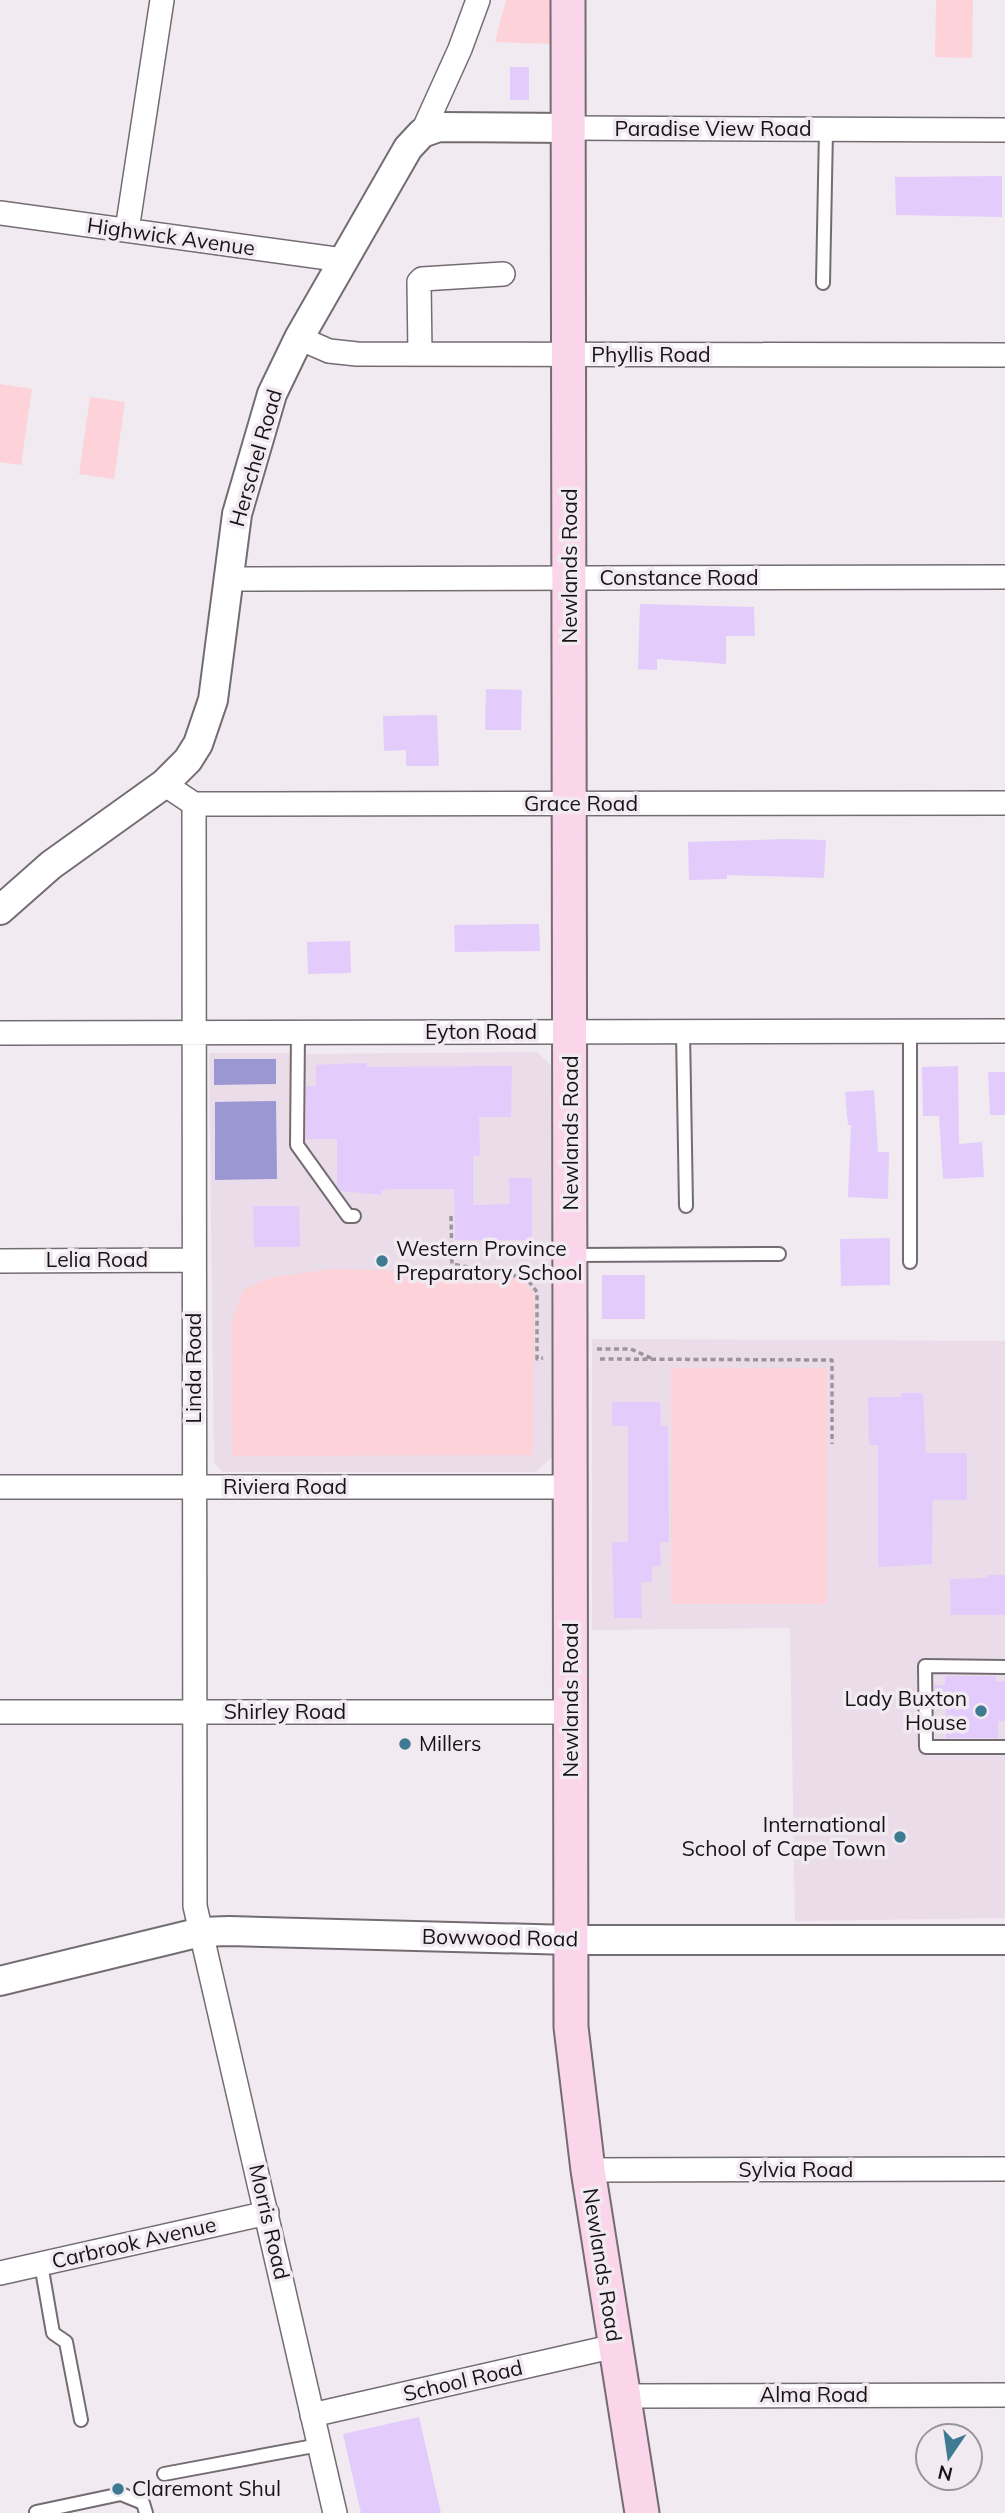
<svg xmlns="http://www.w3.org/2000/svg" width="1005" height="2513" viewBox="0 0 1005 2513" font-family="Mulish,sans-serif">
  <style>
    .built { fill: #eadce9 }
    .green { fill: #fdd2d8 }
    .water { fill: #9b97d3 }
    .building { fill: #e3ccfb }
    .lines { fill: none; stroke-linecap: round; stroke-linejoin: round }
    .service-casing { stroke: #746c73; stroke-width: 16 }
    .minor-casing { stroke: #746c73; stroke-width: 26 }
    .tertiary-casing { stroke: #746c73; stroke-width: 32 }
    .secondary-casing { stroke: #746c73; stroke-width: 37 }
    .path { stroke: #9b959a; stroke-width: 3.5; stroke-dasharray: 5 3.5; stroke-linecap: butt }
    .service { stroke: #fff; stroke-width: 12 }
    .minor { stroke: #fff; stroke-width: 23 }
    .tertiary { stroke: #fff; stroke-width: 28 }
    .secondary { stroke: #fbd5ea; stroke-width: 33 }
    .poi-dot { fill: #3e7a91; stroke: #f2eaf1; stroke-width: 2.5 }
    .labels { text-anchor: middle; stroke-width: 7; stroke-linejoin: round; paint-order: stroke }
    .street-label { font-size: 21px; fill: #171417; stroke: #f2eaf1 }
    .poi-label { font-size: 21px; fill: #171417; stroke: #f2eaf1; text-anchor: start }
  </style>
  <rect width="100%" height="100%" fill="#f2eaf1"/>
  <path class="built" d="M 537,1052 L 551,1066 L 552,1457 L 536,1472 L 223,1472 L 214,1463 L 209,1053 L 290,1053 L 291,1063 L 306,1063 L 306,1054 Z
    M 592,1339 L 1005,1341 L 1005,1918 L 795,1921 L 790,1628 L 592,1630 Z"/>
  <path class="green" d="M 506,0 L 551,0 L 551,44 L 495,42 Z
    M 936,0 L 973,0 L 972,58 L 935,57 Z
    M 0,384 L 32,389 L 21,465 L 0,462 Z
    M 90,397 L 125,402 L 114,479 L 79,474 Z
    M 331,1269 L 481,1273 L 524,1280 L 534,1293 L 533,1455 L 232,1456 L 231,1323 L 243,1290 L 270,1278 Z
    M 671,1368 L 827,1368 L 827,1604 L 671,1604 Z"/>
  <path class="water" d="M 214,1059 L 276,1059 L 276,1084 L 214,1085 Z
    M 276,1101 L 277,1179 L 215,1180 L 215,1102 Z"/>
  <path class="building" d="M 510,67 L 529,67 L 529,100 L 510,100 Z
    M 1002,176 L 1002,217 L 896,215 L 895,177 Z
    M 640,604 L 754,607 L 755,636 L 726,636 L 726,664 L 657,659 L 657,670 L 638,669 Z
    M 486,689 L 522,690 L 521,730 L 485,730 Z
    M 437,715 L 439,766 L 406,766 L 406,750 L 384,751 L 383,716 Z
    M 785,839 L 826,840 L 824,878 L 727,875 L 727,879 L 689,880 L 688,842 Z
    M 539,924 L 540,951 L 455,952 L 454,925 Z
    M 350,941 L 351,973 L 308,974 L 307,942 Z
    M 358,1063 L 367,1063 L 367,1067 L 512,1066 L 511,1117 L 479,1117 L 480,1156 L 473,1156 L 473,1205 L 510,1204 L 509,1178 L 532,1178 L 532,1240 L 455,1240 L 454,1189 L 391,1189 L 381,1191 L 381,1195 L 341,1191 L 337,1186 L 337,1139 L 306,1139 L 306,1086 L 316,1086 L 316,1065 Z
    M 958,1066 L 959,1144 L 982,1142 L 984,1177 L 943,1179 L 939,1116 L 923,1116 L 922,1067 Z
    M 988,1072 L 1005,1072 L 1005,1115 L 990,1115 Z
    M 874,1090 L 878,1152 L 889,1152 L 888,1199 L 848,1197 L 851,1125 L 848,1125 L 845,1092 Z
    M 253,1206 L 299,1206 L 300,1247 L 254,1247 Z
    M 890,1238 L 890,1285 L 841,1286 L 840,1239 Z
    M 602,1275 L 645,1275 L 645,1319 L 602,1319 Z
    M 901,1393 L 923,1393 L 926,1453 L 967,1453 L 967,1500 L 933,1500 L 932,1564 L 878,1567 L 878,1445 L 869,1445 L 868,1397 L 901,1397 Z
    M 612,1402 L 660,1402 L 661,1426 L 668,1426 L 669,1542 L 660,1542 L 661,1566 L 652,1566 L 652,1582 L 641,1582 L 642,1618 L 614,1618 L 612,1542 L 628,1542 L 628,1426 L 612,1426 Z
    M 987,1575 L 1005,1575 L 1005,1615 L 951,1615 L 950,1579 L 987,1578 Z
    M 945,1676 L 996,1676 L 996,1681 L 1005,1681 L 1005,1721 L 998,1721 L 998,1738 L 946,1738 L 946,1701 L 935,1701 L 934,1685 L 945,1685 Z
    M 419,2417 L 441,2513 L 361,2513 L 343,2434 Z"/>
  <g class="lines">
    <defs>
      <path id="service" d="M 823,283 L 826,130
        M 298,1032 L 297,1145 L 348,1216 L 354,1216
        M 683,1032 L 686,1206
        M 573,1255 L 779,1254
        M 910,1262 L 910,1032
        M 1005,1667 L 925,1666 L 926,1747 L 1005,1747
        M 41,2264 L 53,2333 L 66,2342 L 81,2420
        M 164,2474 L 319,2445
        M 36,2512 L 121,2494 L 143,2503 L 146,2513"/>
      <path id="minor" d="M 569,128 L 1005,130
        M 422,133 L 460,49 L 478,0
        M 0,213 L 343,260
        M 127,230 L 162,0
        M 299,338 L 329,351 L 357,354 L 1005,355
        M 420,354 L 419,282 L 422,279 L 503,274
        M 227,579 L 1005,577
        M 164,784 L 194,804 L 1005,803
        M 194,804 L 195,1906 L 335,2513
        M 0,1033 L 1005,1031
        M 0,1261 L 194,1260
        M 0,1487 L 571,1487
        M 0,1712 L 571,1712
        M 588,2170 L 1005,2169
        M 0,2273 L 267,2213
        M 622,2396 L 1005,2395
        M 312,2415 L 615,2346"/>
      <path id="tertiary" d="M 0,910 L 51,865 L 164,784 L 188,760 L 198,744 L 213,700 L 237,514 L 272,394 L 299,338 L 408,148 L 422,133 L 439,127 L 569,128
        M 0,1981 L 201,1932 L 229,1931 L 571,1940 L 1005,1940"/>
      <path id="secondary" d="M 568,0 L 571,2027 L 588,2170 L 642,2513"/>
    </defs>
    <use href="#service" class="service-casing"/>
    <use href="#minor" class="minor-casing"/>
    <use href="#tertiary" class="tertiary-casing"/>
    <use href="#secondary" class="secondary-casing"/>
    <path class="path" d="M 451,1216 L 452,1264 L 526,1278 L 537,1292 L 537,1359 L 543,1358
      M 597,1349 L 631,1349 L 653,1359
      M 600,1359 L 832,1360 L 832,1444"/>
    <use href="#service" class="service"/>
    <use href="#minor" class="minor"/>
    <use href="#tertiary" class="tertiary"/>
    <use href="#secondary" class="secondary"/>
  </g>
  <g class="poi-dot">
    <circle cx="382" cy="1261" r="7"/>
    <circle cx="981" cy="1711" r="7"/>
    <circle cx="405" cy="1744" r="7"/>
    <circle cx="900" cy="1837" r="7"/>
    <circle cx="118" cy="2489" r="7"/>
  </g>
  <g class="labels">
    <g class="street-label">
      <text x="713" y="136">Paradise View Road</text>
      <text transform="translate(171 237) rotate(8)" y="7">Highwick Avenue</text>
      <text x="651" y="362">Phyllis Road</text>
      <text transform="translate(256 458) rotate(-74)" y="7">Herschel Road</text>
      <text transform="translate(570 566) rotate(-90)" y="7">Newlands Road</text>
      <text x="679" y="585">Constance Road</text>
      <text x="581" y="811">Grace Road</text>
      <text x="481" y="1039">Eyton Road</text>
      <text transform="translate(571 1133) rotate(-90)" y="7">Newlands Road</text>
      <text x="97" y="1267">Lelia Road</text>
      <text transform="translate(194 1368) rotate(-90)" y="7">Linda Road</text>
      <text x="285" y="1494">Riviera Road</text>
      <text transform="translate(571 1700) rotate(-90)" y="7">Newlands Road</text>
      <text x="285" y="1719">Shirley Road</text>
      <text transform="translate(500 1938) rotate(1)" y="7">Bowwood Road</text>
      <text x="796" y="2177">Sylvia Road</text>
      <text transform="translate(269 2222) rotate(77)" y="7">Morris Road</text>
      <text transform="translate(134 2243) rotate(-13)" y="7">Carbrook Avenue</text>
      <text transform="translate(602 2265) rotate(81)" y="7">Newlands Road</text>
      <text transform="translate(463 2381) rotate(-13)" y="7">School Road</text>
      <text x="814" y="2402">Alma Road</text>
    </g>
    <g class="poi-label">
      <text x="396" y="1256">Western Province<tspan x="396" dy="24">Preparatory School</tspan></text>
      <text x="967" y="1706" text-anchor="end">Lady Buxton<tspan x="967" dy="24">House</tspan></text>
      <text x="419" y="1751">Millers</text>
      <text x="886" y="1832" text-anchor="end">International<tspan x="886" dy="24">School of Cape Town</tspan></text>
      <text x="132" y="2496">Claremont Shul</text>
    </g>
  </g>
  <g transform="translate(949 2457) rotate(193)"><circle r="33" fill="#f2eaf1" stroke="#9a949a" stroke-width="2"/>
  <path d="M0-5L12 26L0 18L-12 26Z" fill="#3e7a91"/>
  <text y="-10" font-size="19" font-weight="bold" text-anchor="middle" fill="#171417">N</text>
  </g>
</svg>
